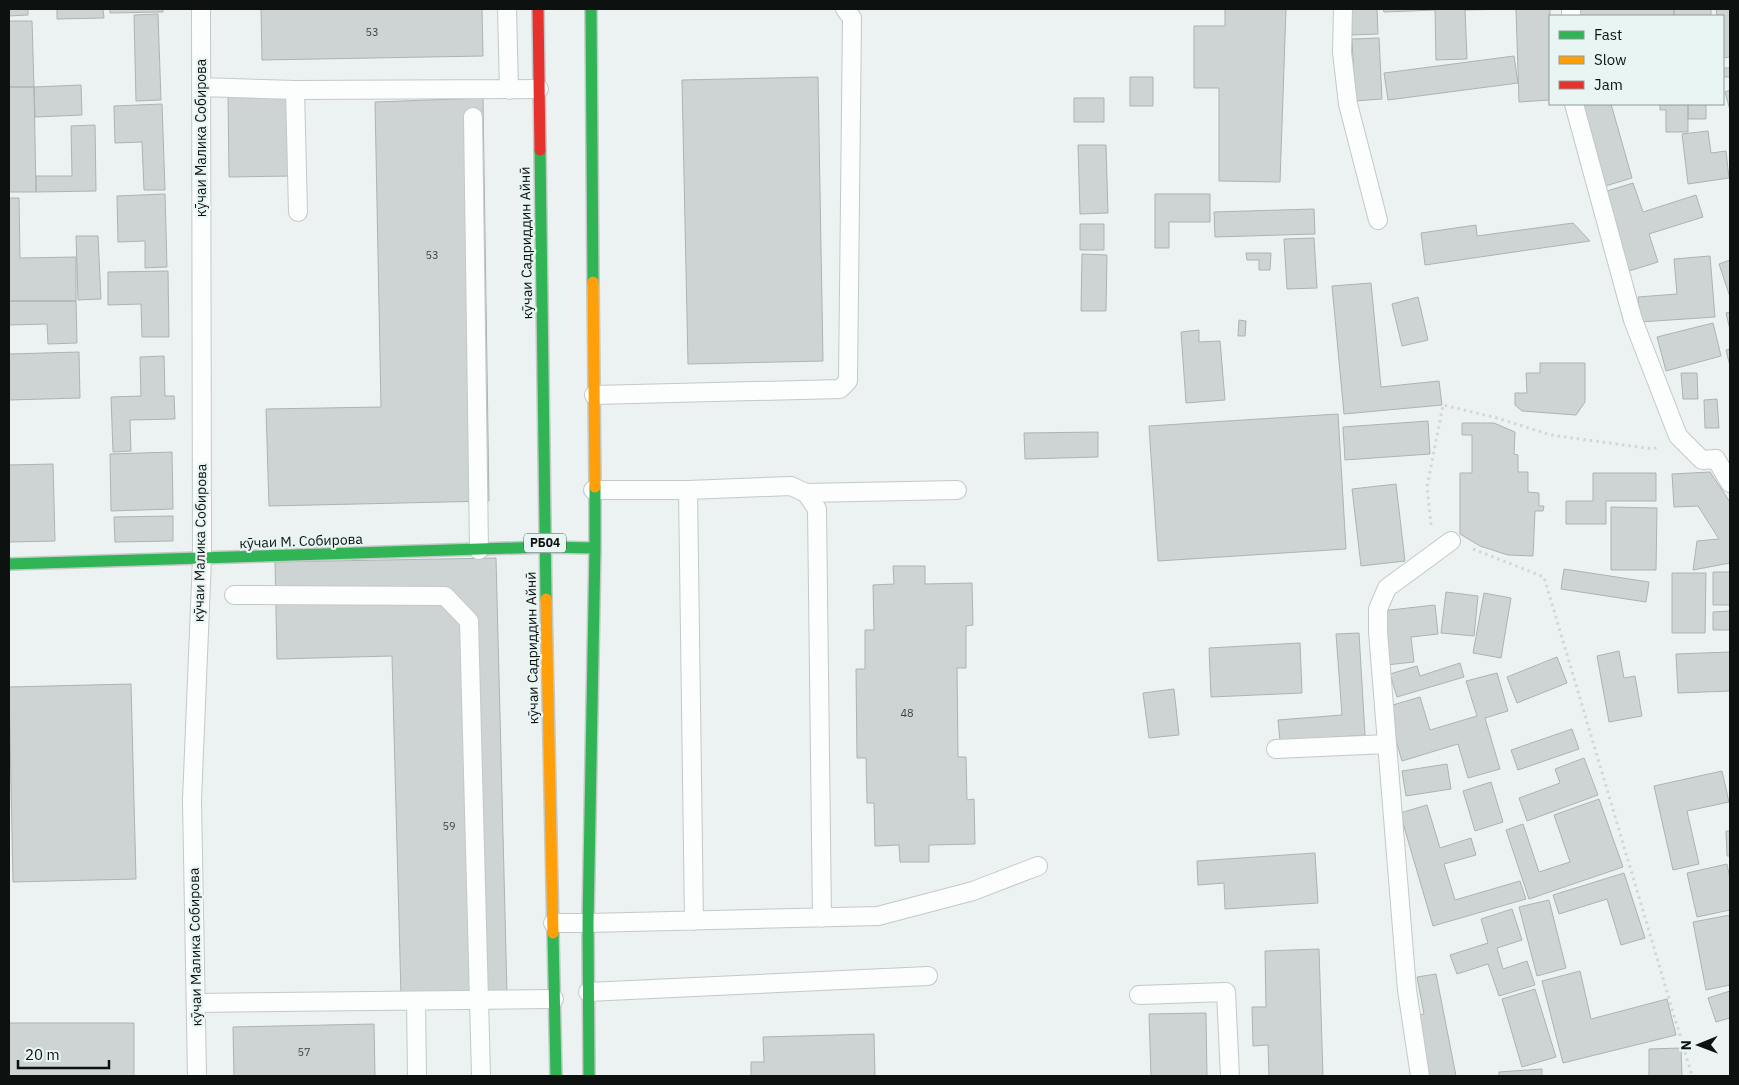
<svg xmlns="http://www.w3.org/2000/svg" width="1739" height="1085" viewBox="0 0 1739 1085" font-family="'IBM Plex Sans',sans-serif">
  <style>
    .building { fill: #ced4d3; stroke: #adb3b2 }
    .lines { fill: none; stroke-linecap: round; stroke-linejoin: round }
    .lane-casing { stroke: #c3c9c8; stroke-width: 20 }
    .fast-casing { stroke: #c3c9c8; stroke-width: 14 }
    .slow-casing { stroke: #c3c9c8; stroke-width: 14 }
    .jam-casing { stroke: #c3c9c8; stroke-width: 14 }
    .path { stroke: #d4d6d6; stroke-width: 3; stroke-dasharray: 2.5 4; stroke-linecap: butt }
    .lane { stroke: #fcfdfd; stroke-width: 18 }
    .fast { stroke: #30b455; stroke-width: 11 }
    .slow { stroke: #ff9f0a; stroke-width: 11 }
    .jam { stroke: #e5322d; stroke-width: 11 }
    .labels { text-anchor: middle; stroke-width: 4.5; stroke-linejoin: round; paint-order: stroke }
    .number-label { font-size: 11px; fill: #3d4242 }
    .shield { fill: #e8f5f3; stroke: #4f5655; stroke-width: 1 }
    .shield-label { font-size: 12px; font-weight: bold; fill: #0d1211 }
    .street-label { font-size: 14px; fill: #0d1211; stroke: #e8f5f3 }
  </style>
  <rect width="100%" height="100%" fill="#ebf2f1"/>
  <path class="building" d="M 9,9 L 28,9 L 28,15 L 9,16 Z
    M 57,9 L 103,9 L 104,18 L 57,19 Z
    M 110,9 L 163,9 L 163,12 L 110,13 Z
    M 261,9 L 482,9 L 483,56 L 262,60 Z
    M 1225,9 L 1286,9 L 1280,182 L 1219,181 L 1219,88 L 1194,88 L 1194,26 L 1225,26 Z
    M 1350,9 L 1377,9 L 1378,34 L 1352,35 Z
    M 1383,9 L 1465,9 L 1467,59 L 1436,60 L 1435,10 L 1384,12 Z
    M 1465,9 L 1511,9 L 1465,10 Z
    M 1516,9 L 1550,9 L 1550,100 L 1519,102 Z
    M 1576,9 L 1674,9 L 1674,16 L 1576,16 Z
    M 1674,9 L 1711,9 L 1711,16 L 1674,16 Z
    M 1716,9 L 1730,9 L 1730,57 L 1723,58 L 1723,16 L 1717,16 Z
    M 158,14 L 161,100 L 136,101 L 134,15 Z
    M 9,21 L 32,21 L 34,87 L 9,87 Z
    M 1379,38 L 1382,99 L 1355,101 L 1352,39 Z
    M 1514,56 L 1518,83 L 1388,100 L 1384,73 Z
    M 1723,68 L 1730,68 L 1730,77 L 1723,77 Z
    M 818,77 L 823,361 L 688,364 L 682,80 Z
    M 1130,77 L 1153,77 L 1153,106 L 1130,106 Z
    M 81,85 L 82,115 L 35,117 L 34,87 Z
    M 9,87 L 34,87 L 36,192 L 9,192 Z
    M 1730,90 L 1730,110 L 1725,92 Z
    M 228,94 L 291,94 L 292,176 L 229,177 Z
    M 483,98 L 489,501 L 269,506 L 266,409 L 381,407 L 375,102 Z
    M 1074,98 L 1104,98 L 1104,122 L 1074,122 Z
    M 162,104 L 165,190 L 144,190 L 142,142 L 115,143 L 114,106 Z
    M 1587,104 L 1611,104 L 1632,178 L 1602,187 L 1579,106 Z
    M 1660,104 L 1688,104 L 1688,132 L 1666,132 L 1666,110 L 1660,110 Z
    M 1688,104 L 1706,104 L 1706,119 L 1688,119 Z
    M 95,125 L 96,191 L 36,192 L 36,176 L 72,176 L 71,126 Z
    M 1708,131 L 1711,153 L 1726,151 L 1729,178 L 1688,184 L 1682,134 Z
    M 1078,145 L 1106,145 L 1108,213 L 1080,214 Z
    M 1633,183 L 1643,212 L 1696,195 L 1703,217 L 1649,234 L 1658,262 L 1629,271 L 1604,192 Z
    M 165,194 L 167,267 L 145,268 L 145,241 L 118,242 L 117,196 Z
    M 1155,194 L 1210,194 L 1210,222 L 1169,222 L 1169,248 L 1155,248 Z
    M 9,198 L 19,198 L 20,258 L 76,257 L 76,301 L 9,301 Z
    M 1314,209 L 1315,234 L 1215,237 L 1214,212 Z
    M 1573,223 L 1590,241 L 1425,265 L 1421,233 L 1476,225 L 1477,236 Z
    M 1080,224 L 1104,224 L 1104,250 L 1080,250 Z
    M 76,236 L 98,236 L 101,299 L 78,300 Z
    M 1314,238 L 1317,288 L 1287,289 L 1284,239 Z
    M 1246,253 L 1271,253 L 1270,270 L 1259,270 L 1259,260 L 1247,260 Z
    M 1082,254 L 1107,255 L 1106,311 L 1081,311 Z
    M 1710,256 L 1715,317 L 1640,322 L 1638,297 L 1677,294 L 1674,259 Z
    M 1730,260 L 1730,297 L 1719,264 Z
    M 168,271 L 169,337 L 142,337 L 141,304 L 108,305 L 108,272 Z
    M 1371,283 L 1381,387 L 1439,381 L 1442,405 L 1344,414 L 1332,286 Z
    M 1418,297 L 1428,340 L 1402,346 L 1392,304 Z
    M 9,301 L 76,301 L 77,343 L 48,344 L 47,324 L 9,325 Z
    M 1730,312 L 1730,330 L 1726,313 Z
    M 1239,320 L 1246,321 L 1245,336 L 1238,336 Z
    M 1713,323 L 1721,356 L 1666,371 L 1657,337 Z
    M 1199,330 L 1199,342 L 1220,341 L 1225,400 L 1186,403 L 1181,332 Z
    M 1730,349 L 1730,366 L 1726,350 Z
    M 79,352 L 80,398 L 9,400 L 9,354 Z
    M 164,356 L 165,396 L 174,396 L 175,419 L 130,420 L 131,451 L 113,452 L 111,397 L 141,396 L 140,357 Z
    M 1540,363 L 1585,363 L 1585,402 L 1576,415 L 1522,411 L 1515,405 L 1515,393 L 1527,393 L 1526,373 L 1540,373 Z
    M 1681,373 L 1697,373 L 1698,399 L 1683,399 Z
    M 1717,399 L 1719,428 L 1705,428 L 1704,400 Z
    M 1338,414 L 1346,549 L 1158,561 L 1149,426 Z
    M 1428,421 L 1430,454 L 1345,460 L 1343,427 Z
    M 1462,423 L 1494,423 L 1515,432 L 1514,454 L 1518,455 L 1518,472 L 1528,472 L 1528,492 L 1539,493 L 1539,506 L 1544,506 L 1543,511 L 1535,511 L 1533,556 L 1508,555 L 1480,546 L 1460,534 L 1460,473 L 1472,473 L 1472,435 L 1462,435 Z
    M 1098,432 L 1098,457 L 1025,459 L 1024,433 Z
    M 172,452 L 173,509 L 111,511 L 110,454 Z
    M 53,464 L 55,541 L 9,542 L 9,465 Z
    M 1710,472 L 1730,502 L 1730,563 L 1693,570 L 1697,541 L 1719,539 L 1698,506 L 1674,507 L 1672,474 Z
    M 1593,473 L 1656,473 L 1656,501 L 1606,501 L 1606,524 L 1566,524 L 1566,501 L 1593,501 Z
    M 1396,484 L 1405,561 L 1361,566 L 1352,489 Z
    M 1611,507 L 1657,508 L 1656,570 L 1611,570 Z
    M 173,516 L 173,541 L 115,542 L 114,517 Z
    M 496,558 L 507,993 L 401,996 L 392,656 L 277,659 L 275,562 Z
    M 893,566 L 925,566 L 925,584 L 972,583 L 973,625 L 966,626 L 966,668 L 957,668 L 958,757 L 966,757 L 967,800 L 974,799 L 975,844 L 929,845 L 929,862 L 900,862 L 899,845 L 875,846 L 874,803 L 867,803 L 866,758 L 857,758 L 856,669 L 865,669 L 865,630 L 874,630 L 873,585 L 894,584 Z
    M 1564,569 L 1649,582 L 1646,602 L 1561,589 Z
    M 1713,572 L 1730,572 L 1730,605 L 1713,605 Z
    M 1672,573 L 1706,573 L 1705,633 L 1672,633 Z
    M 1446,592 L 1478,596 L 1474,636 L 1441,633 Z
    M 1484,593 L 1511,598 L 1501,658 L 1473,653 Z
    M 1435,605 L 1438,634 L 1411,637 L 1414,662 L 1386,665 L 1381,611 Z
    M 1730,611 L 1730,630 L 1713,630 L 1713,612 Z
    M 1359,633 L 1365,735 L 1280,741 L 1278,720 L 1342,715 L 1336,634 Z
    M 1300,643 L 1302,693 L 1211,697 L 1209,648 Z
    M 1619,651 L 1624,678 L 1635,676 L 1642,716 L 1609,722 L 1597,656 Z
    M 1730,652 L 1730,691 L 1678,693 L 1676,654 Z
    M 1557,657 L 1567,683 L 1517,703 L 1507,677 Z
    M 1460,663 L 1464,677 L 1397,697 L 1390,674 L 1417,666 L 1420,676 Z
    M 1497,673 L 1508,711 L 1485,718 L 1500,769 L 1468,778 L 1458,744 L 1402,761 L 1386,707 L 1420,697 L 1430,730 L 1477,716 L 1466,681 Z
    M 131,684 L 136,879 L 13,882 L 9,687 Z
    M 1174,689 L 1179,735 L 1149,738 L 1143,693 Z
    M 1572,729 L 1579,749 L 1518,770 L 1511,750 Z
    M 1584,758 L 1598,795 L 1527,821 L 1519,798 L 1560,783 L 1555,769 Z
    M 1447,764 L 1451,789 L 1406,796 L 1402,771 Z
    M 1722,771 L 1729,802 L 1687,811 L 1699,864 L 1673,870 L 1654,786 Z
    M 1491,782 L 1503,822 L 1475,831 L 1463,791 Z
    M 1599,799 L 1623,867 L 1529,899 L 1506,830 L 1523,824 L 1539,872 L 1570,862 L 1554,815 Z
    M 1427,805 L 1440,848 L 1471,838 L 1476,855 L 1444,864 L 1455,900 L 1520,881 L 1526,899 L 1433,926 L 1400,813 Z
    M 1726,831 L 1730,831 L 1730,856 L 1727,856 Z
    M 1315,853 L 1318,903 L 1225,909 L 1224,883 L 1198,885 L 1197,861 Z
    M 1727,864 L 1730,879 L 1730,910 L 1697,917 L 1687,873 Z
    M 1624,873 L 1645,938 L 1621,945 L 1607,899 L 1559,914 L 1553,895 Z
    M 1549,900 L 1566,968 L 1537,976 L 1519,907 Z
    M 1512,909 L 1522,940 L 1497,948 L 1503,969 L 1527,961 L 1535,985 L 1499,996 L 1488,964 L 1457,974 L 1450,955 L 1488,943 L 1481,919 Z
    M 1730,915 L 1730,985 L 1706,990 L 1693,922 Z
    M 1319,949 L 1323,1076 L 1269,1076 L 1268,1045 L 1253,1046 L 1252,1007 L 1266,1007 L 1265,951 Z
    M 1580,971 L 1591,1019 L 1667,999 L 1676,1035 L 1563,1063 L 1542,981 Z
    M 1436,974 L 1456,1076 L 1428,1076 L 1416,1016 L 1424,1014 L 1417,977 Z
    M 1535,989 L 1556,1057 L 1522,1067 L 1502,999 Z
    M 1730,991 L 1730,1018 L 1716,1022 L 1708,998 Z
    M 1206,1013 L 1207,1076 L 1151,1076 L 1149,1014 Z
    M 9,1023 L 134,1023 L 134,1076 L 9,1076 Z
    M 374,1024 L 375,1076 L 234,1076 L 233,1027 Z
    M 874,1034 L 875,1076 L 751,1076 L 751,1062 L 764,1062 L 763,1037 Z
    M 1681,1048 L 1682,1076 L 1649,1076 L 1649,1049 Z
    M 1542,1069 L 1542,1076 L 1499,1076 L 1499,1072 Z"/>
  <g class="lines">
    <defs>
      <path id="lane" d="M 507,9 L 509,90
        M 1343,9 L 1342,52 L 1348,104 L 1378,220
        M 1571,9 L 1571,16
        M 201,87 L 295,90 L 539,89
        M 295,90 L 298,212
        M 1574,104 L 1633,320 L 1678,436 L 1702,460 L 1716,459 L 1730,483
        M 473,117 L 479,550
        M 594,395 L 840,389 L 848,381 L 852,18 L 845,9
        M 593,490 L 688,490 L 791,486 L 806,493 L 817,509 L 822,918
        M 688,490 L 694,921
        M 806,493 L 957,490
        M 234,595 L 445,596 L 469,621 L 481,1076
        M 1276,749 L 1387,744
        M 553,923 L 588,923 L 878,916 L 973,891 L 1038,866
        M 588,992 L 928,976
        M 1139,995 L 1226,992 L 1230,1076
        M 416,1001 L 417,1076
        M 196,1003 L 554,999
        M 197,1076 L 192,800 L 202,559 L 201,9
        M 1420,1076 L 1407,990 L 1378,632 L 1378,609 L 1387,588 L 1451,541"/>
      <path id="fast" d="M 591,9 L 593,282
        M 540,150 L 546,599
        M 9,564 L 545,547 L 595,548
        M 553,933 L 556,1076
        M 589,1076 L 588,923 L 595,548 L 595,487"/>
      <path id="slow" d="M 593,282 L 595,487
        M 546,599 L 553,933"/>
      <path id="jam" d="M 538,9 L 540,150"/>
    </defs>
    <use href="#lane" class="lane-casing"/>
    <use href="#fast" class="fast-casing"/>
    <use href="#slow" class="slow-casing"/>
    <use href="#jam" class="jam-casing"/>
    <path class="path" d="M 1431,525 L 1427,487 L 1443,405 L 1497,418 L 1551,435 L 1653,449 L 1658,447
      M 1473,549 L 1544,577 L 1692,1076"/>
    <use href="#lane" class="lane"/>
    <use href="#fast" class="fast"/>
    <use href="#slow" class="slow"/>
    <use href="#jam" class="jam"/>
  </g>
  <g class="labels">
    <g class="number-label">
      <text x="372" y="36">53</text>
      <text x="432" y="259">53</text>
      <text x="907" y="717">48</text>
      <text x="449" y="830">59</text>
      <text x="304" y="1056">57</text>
    </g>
    <rect class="shield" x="524" y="533.5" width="42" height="19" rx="4"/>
    <g class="shield-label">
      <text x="545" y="547">РБ04</text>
    </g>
    <g class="street-label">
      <text transform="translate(201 138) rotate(-90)" y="5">кӯчаи Малика Собирова</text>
      <text transform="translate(526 243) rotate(-91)" y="5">кӯчаи Садриддин Айнӣ</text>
      <text transform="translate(301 541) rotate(-2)" y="5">кӯчаи М. Собирова</text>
      <text transform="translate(200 543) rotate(-89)" y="5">кӯчаи Малика Собирова</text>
      <text transform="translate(532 648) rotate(-91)" y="5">кӯчаи Садриддин Айнӣ</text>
      <text transform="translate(195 947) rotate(-91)" y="5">кӯчаи Малика Собирова</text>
    </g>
  </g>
  <rect width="1739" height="1085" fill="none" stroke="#0d1211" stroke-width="20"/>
  <rect x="1549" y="15" width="175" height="90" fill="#e8f5f3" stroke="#909a99"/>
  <rect x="1559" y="31" width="25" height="8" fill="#30b455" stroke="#909a99"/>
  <text x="1594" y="40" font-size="15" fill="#0d1211">Fast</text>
  <rect x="1559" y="56" width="25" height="8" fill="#ff9f0a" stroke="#909a99"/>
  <text x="1594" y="65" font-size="15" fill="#0d1211">Slow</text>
  <rect x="1559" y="81" width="25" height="8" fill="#e5322d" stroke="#909a99"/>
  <text x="1594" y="90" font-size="15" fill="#0d1211">Jam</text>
  <g transform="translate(1699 1045) rotate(269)" stroke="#e8f5f3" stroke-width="4" paint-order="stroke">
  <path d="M0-4L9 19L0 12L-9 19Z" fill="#0d1211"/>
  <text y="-8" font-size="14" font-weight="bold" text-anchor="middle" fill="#0d1211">N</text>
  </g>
  <path d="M18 1060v8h91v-8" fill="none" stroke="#0d1211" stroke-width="2.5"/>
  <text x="25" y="1060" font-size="15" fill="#0d1211" stroke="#e8f5f3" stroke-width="4" paint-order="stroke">20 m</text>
</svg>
